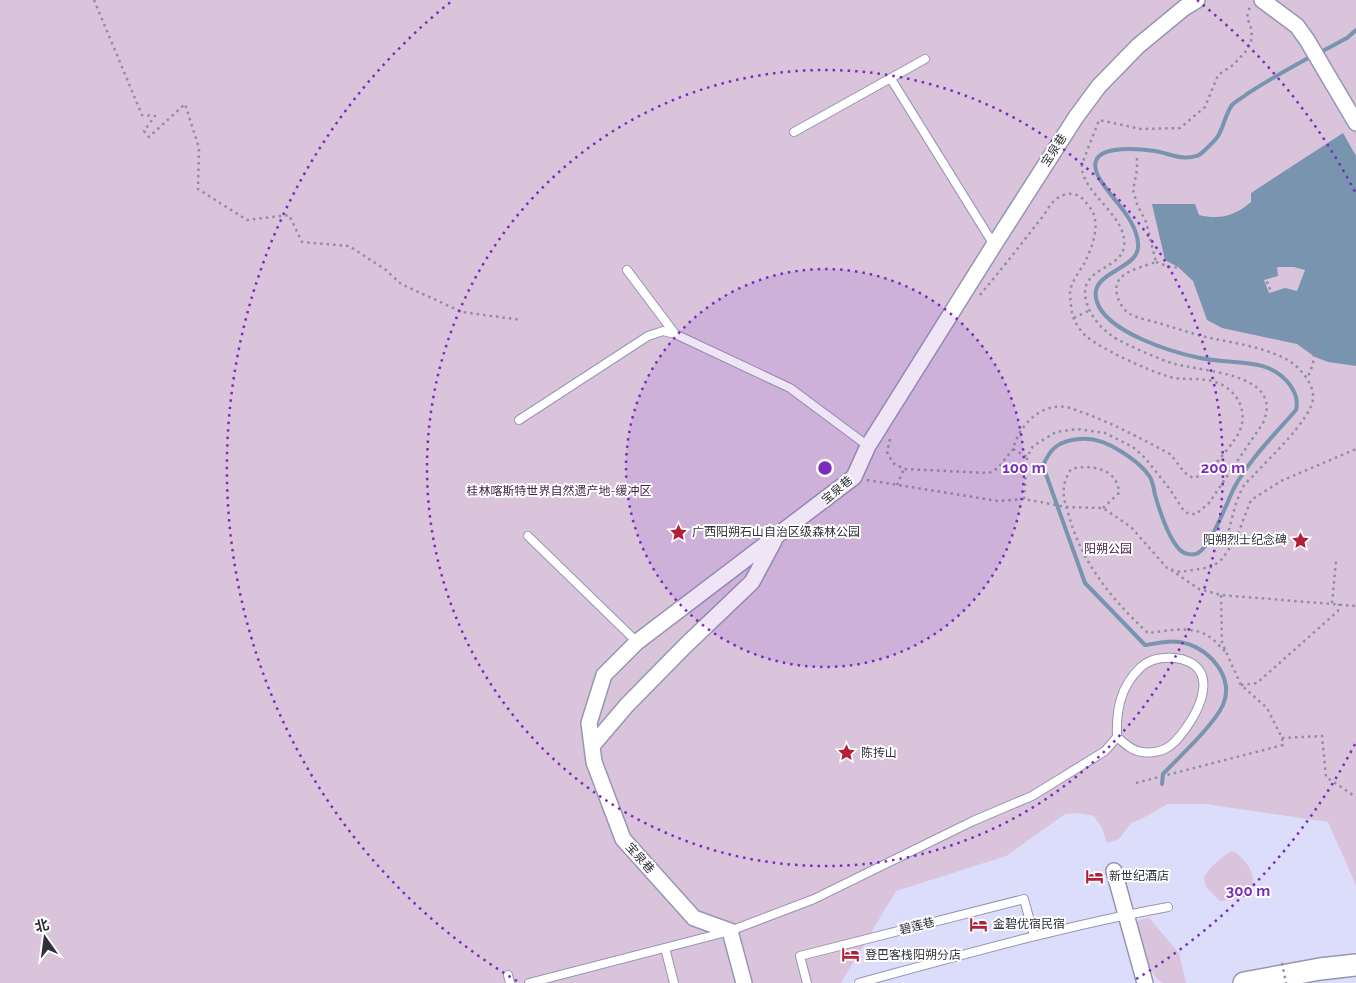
<svg xmlns="http://www.w3.org/2000/svg" width="1356" height="983" viewBox="0 0 1356 983" font-family="Raleway,'Noto Sans SC',sans-serif">
  <style>
    .green { fill: #dac4dc }
    .water { fill: #7994ae; fill-rule: evenodd }
    .lines { fill: none; stroke-linecap: round; stroke-linejoin: round }
    .stream { stroke: #7994ae; stroke-width: 4 }
    .service-casing { stroke: #9696b3; stroke-width: 10 }
    .minor-casing { stroke: #9696b3; stroke-width: 18 }
    .secondary-casing { stroke: #9696b3; stroke-width: 24 }
    .path { stroke: #8e8ea4; stroke-width: 2.5; stroke-dasharray: 2.5 4; stroke-linecap: butt }
    .service { stroke: #fff; stroke-width: 8 }
    .minor { stroke: #fff; stroke-width: 15 }
    .secondary { stroke: #fff; stroke-width: 21 }
    .path-bridge { stroke: #8e8ea4; stroke-width: 2.5; stroke-dasharray: 2.5 4; stroke-linecap: butt }
    .ring { fill: none; stroke: #7b2cbf; stroke-width: 2.5; stroke-dasharray: 2.5 5 }
    .labels { text-anchor: middle; stroke-width: 4; stroke-linejoin: round; paint-order: stroke }
    .street-label { font-size: 12px; fill: #30303c; stroke: #fff }
    .park-label { font-size: 12px; fill: #46234a; stroke: #fff }
    .poi-label { font-size: 12px; fill: #30303c; stroke: #fff; text-anchor: start }
    .centre { fill: #7b2cbf; stroke: #fff; stroke-width: 2.5 }
    .ring-label { font-size: 15px; text-anchor: middle; font-weight: bold; fill: #7b2cbf; stroke: #fff; stroke-width: 4; stroke-linejoin: round; paint-order: stroke }
  </style>
  <rect width="100%" height="100%" fill="#dcdcfb"/>
  <path class="green" d="M 0,0 L 1356,0 L 1356,885 L 1328,822 L 1205,804 L 1168,804 L 1141,819 L 1131,823 L 1119,839 L 1107,843 L 1102,828 L 1094,816 L 1077,813 L 1065,814 L 1006,856 L 896,891 L 841,983 L 0,983 Z
    M 1233,851 C 1245,858 1260,877 1250,891 C 1243,900 1230,900 1220,901 L 1206,887 L 1204,877 C 1209,868 1224,854 1233,851 Z
    M 1149,918 L 1179,953 L 1186,983 L 1163,983 L 1157,979 L 1140,952 L 1135,924 L 1139,920 Z"/>
  <path class="water" d="M 1343,133 L 1356,156 L 1356,366 L 1328,362 L 1315,357 L 1297,344 L 1222,328 L 1207,320 L 1193,281 L 1178,267 L 1165,260 L 1152,204 L 1195,204 L 1199,215 C 1219,220 1235,216 1251,202 L 1251,193 ZM 1277,267 L 1294,267 L 1305,270 L 1297,291 L 1285,288 L 1269,293 L 1264,280 L 1278,276 Z"/>
  <g class="lines">
    <path class="stream" d="M 1319,53 L 1347,38 L 1356,30
      M 1162,784 L 1163,774 C 1180,756 1213,726 1223,705 C 1236,676 1206,645 1179,642 C 1168,640 1156,644 1145,645 L 1085,583 L 1043,466 C 1050,448 1059,441 1079,439 C 1094,437 1110,444 1122,452 C 1132,459 1143,466 1150,477 C 1153,482 1154,490 1155,495 C 1160,512 1168,538 1180,550 C 1184,554 1193,556 1198,553 C 1211,545 1226,505 1233,490 C 1247,462 1275,434 1296,410 C 1298,400 1296,394 1290,385 C 1269,356 1232,365 1200,358 C 1171,352 1107,332 1097,302 C 1086,270 1142,271 1138,243 C 1137,230 1128,216 1120,206 C 1113,196 1091,175 1096,161 C 1101,145 1141,149 1155,151 C 1168,153 1183,161 1196,156 C 1199,156 1203,152 1205,150 C 1209,146 1215,141 1218,136 C 1224,126 1225,115 1232,105 C 1236,101 1242,98 1247,94 C 1268,80 1290,68 1312,56"/>
    <defs>
      <path id="service" d="M 891,79 L 994,245
        M 794,132 L 925,59
        M 627,270 L 675,334 L 790,388 L 868,446
        M 519,420 L 648,336 L 663,331 L 675,334
        M 528,536 L 637,642
        M 665,948 L 674,983
        M 508,975 L 510,983
        M 529,983 L 730,931 L 814,899 L 973,821 L 1032,796 L 1105,751 L 1117,737 C 1116,711 1120,687 1140,668 C 1149,659 1163,657 1175,658 C 1219,664 1203,704 1186,728 C 1180,736 1174,745 1165,749 C 1158,752 1149,753 1142,752 C 1132,751 1124,743 1117,737
        M 807,983 L 800,956 L 1024,899 L 1034,936
        M 859,983 C 962,955 1064,926 1168,907"/>
      <path id="minor" d="M 1262,0 L 1297,26 L 1307,40 L 1356,123
        M 592,746 L 627,705 L 685,646 L 752,582 L 774,541
        M 1114,871 L 1145,983
        M 744,983 L 730,931 L 694,918 L 623,839 L 594,762 L 589,723 L 604,675 L 637,642 L 854,477 L 868,446 L 994,245 L 1076,117 L 1099,86 L 1138,46 L 1184,8 L 1197,0"/>
      <path id="secondary" d="M 1244,983 L 1320,969 L 1356,965"/>
    </defs>
    <use href="#service" class="service-casing"/>
    <use href="#minor" class="minor-casing"/>
    <use href="#secondary" class="secondary-casing"/>
    <path class="path" d="M 94,0 L 142,115 L 155,116 L 144,131 L 149,137 L 185,104 L 199,148 L 198,189 L 247,220 L 289,215 L 302,242 L 349,246 L 386,270 L 401,284 L 462,312 L 522,320
      M 1137,158 L 1137,170 L 1133,190 L 1137,204 L 1146,222 L 1156,262 C 1145,266 1126,270 1119,280 C 1112,290 1120,308 1130,314 C 1139,319 1152,321 1162,324 C 1178,329 1194,334 1210,338 C 1235,343 1263,347 1286,359 C 1299,366 1314,383 1313,398 C 1312,419 1269,458 1254,475 C 1250,479 1244,484 1242,489 C 1235,503 1232,519 1228,533 L 1236,539
      M 1156,262 L 1172,268 L 1210,262 L 1216,270 L 1268,283 L 1271,292 L 1269,308 L 1298,312 L 1315,340 L 1313,364 L 1307,379
      M 980,295 C 1000,271 1020,246 1039,221 C 1045,215 1049,205 1055,200 C 1059,196 1067,193 1072,194 C 1078,194 1084,199 1087,204 C 1103,220 1093,246 1084,264 C 1079,272 1072,281 1070,291 C 1070,298 1071,306 1072,313 C 1074,321 1079,330 1086,336 C 1101,349 1147,370 1167,376 C 1181,381 1197,377 1212,381 C 1239,388 1252,416 1235,439 C 1225,453 1211,472 1194,478 C 1183,475 1178,462 1170,454 C 1142,439 1114,424 1084,413 C 1078,411 1072,408 1066,407 C 1040,403 1019,426 1013,449 L 1027,457
      M 1074,318 L 1088,311
      M 890,439 L 887,452 L 893,463 L 904,469 L 989,473 L 998,468 L 1013,449
      M 867,480 L 998,501 L 1024,499 L 1066,507 L 1103,508 L 1131,527 L 1167,568 L 1180,572 L 1212,567 L 1222,559 L 1236,539 L 1251,500 L 1281,481 L 1356,449
      M 897,485 L 904,469
      M 1024,499 L 1027,457 L 1033,446 L 1056,432 L 1077,429 L 1105,433 L 1133,447 L 1145,458 L 1169,488 L 1184,511 L 1189,514 L 1196,514 L 1209,503 L 1263,423 C 1285,373 1204,372 1175,364 C 1163,361 1122,343 1112,336 C 1100,327 1089,315 1086,300 C 1078,267 1122,270 1124,246 C 1128,215 1079,192 1082,164 L 1099,120 L 1141,129 L 1180,128 L 1205,107 L 1218,75 L 1233,65 L 1247,50 L 1251,42 L 1252,31 L 1247,17 L 1250,6
      M 1103,508 L 1119,493 C 1118,468 1090,464 1071,469 C 1060,487 1063,497 1069,516 C 1082,563 1112,600 1148,633 C 1167,631 1191,625 1208,636 C 1214,639 1220,647 1226,652
      M 1171,570 L 1199,589 L 1221,595 L 1356,606
      M 1332,603 L 1336,561
      M 1241,685 L 1257,683 L 1338,611 L 1339,604
      M 1282,738 L 1322,736 L 1326,777 L 1356,797
      M 1136,783 L 1283,745 L 1282,738 L 1267,708 L 1241,685 L 1222,643 L 1221,595"/>
    <use href="#service" class="service"/>
    <use href="#minor" class="minor"/>
    <use href="#secondary" class="secondary"/>
    <path class="path-bridge" d="M 1282,963 L 1286,983"/>
  </g>
  <circle cx="825" cy="468" r="199" fill="#7b2cbf" fill-opacity=".12"/>
  <g class="ring">
    <circle cx="825" cy="468" r="199"/>
    <circle cx="825" cy="468" r="398"/>
    <path d="M1355 744A598 598 0 0 1 1133 981M517 981A598 598 0 0 1 453 0M1197 0A598 598 0 0 1 1355 192"/>
  </g>
  <defs>
    <symbol id="sight-bare" viewBox="-9 -9 18 18"><path d="M0-6L1.8-2.2L6-1.7L2.9 1.2L3.7 5.4L0 3.3L-3.7 5.4L-2.9 1.2L-6-1.7L-1.8-2.2Z" fill="#b21f36" stroke="#fff" stroke-width="2.5" paint-order="stroke"/></symbol>
    <symbol id="hotel-bare" viewBox="-9 -9 18 18"><path d="M-6-4.5h1.5V1H6V5H4.5V3h-9V5H-6ZM-4 0a1.8 1.8 0 1 1 3.6 0ZM.5 0V-2.5h3Q6-2.5 6 0Z" fill="#b21f36" stroke="#fff" stroke-width="2.5" paint-order="stroke"/></symbol>
  </defs>
  <g fill-rule="evenodd">
    <use href="#sight-bare" x="666" y="520" width="25" height="25"/>
    <use href="#sight-bare" x="1288" y="528" width="25" height="25"/>
    <use href="#sight-bare" x="834" y="740" width="25" height="25"/>
    <use href="#hotel-bare" x="1082" y="864" width="25" height="25"/>
    <use href="#hotel-bare" x="966" y="912" width="25" height="25"/>
    <use href="#hotel-bare" x="838" y="942" width="25" height="25"/>
  </g>
  <g class="labels">
    <g class="street-label">
      <text transform="translate(1054 150) rotate(-57)" y="4">宝泉巷</text>
      <text transform="translate(837 490) rotate(-40)" y="4">宝泉巷</text>
      <text transform="translate(640 858) rotate(48)" y="4">宝泉巷</text>
      <text transform="translate(917 926) rotate(-14)" y="4">碧莲巷</text>
    </g>
    <g class="park-label">
      <text x="559" y="495">桂林喀斯特世界自然遗产地-缓冲区</text>
      <text x="1108" y="553">阳朔公园</text>
    </g>
    <g class="poi-label">
      <text x="692" y="536">广西阳朔石山自治区级森林公园</text>
      <text x="1287" y="544" text-anchor="end">阳朔烈士纪念碑</text>
      <text x="861" y="757">陈抟山</text>
      <text x="1109" y="880">新世纪酒店</text>
      <text x="993" y="928">金碧优宿民宿</text>
      <text x="865" y="959">登巴客栈阳朔分店</text>
    </g>
  </g>
  <circle cx="825" cy="468" r="8" class="centre"/>
  <g class="ring-label">
    <text x="1024" y="473">100 m</text>
    <text x="1223" y="473">200 m</text>
    <text x="1248" y="896">300 m</text>
  </g>
  <g transform="translate(45 938) rotate(346)" stroke="#ffffff" stroke-width="4" paint-order="stroke">
  <path d="M0-4L9 19L0 12L-9 19Z" fill="#30303c"/>
  <text y="-8" font-size="14" font-weight="bold" text-anchor="middle" fill="#30303c">北</text>
  </g>
</svg>
